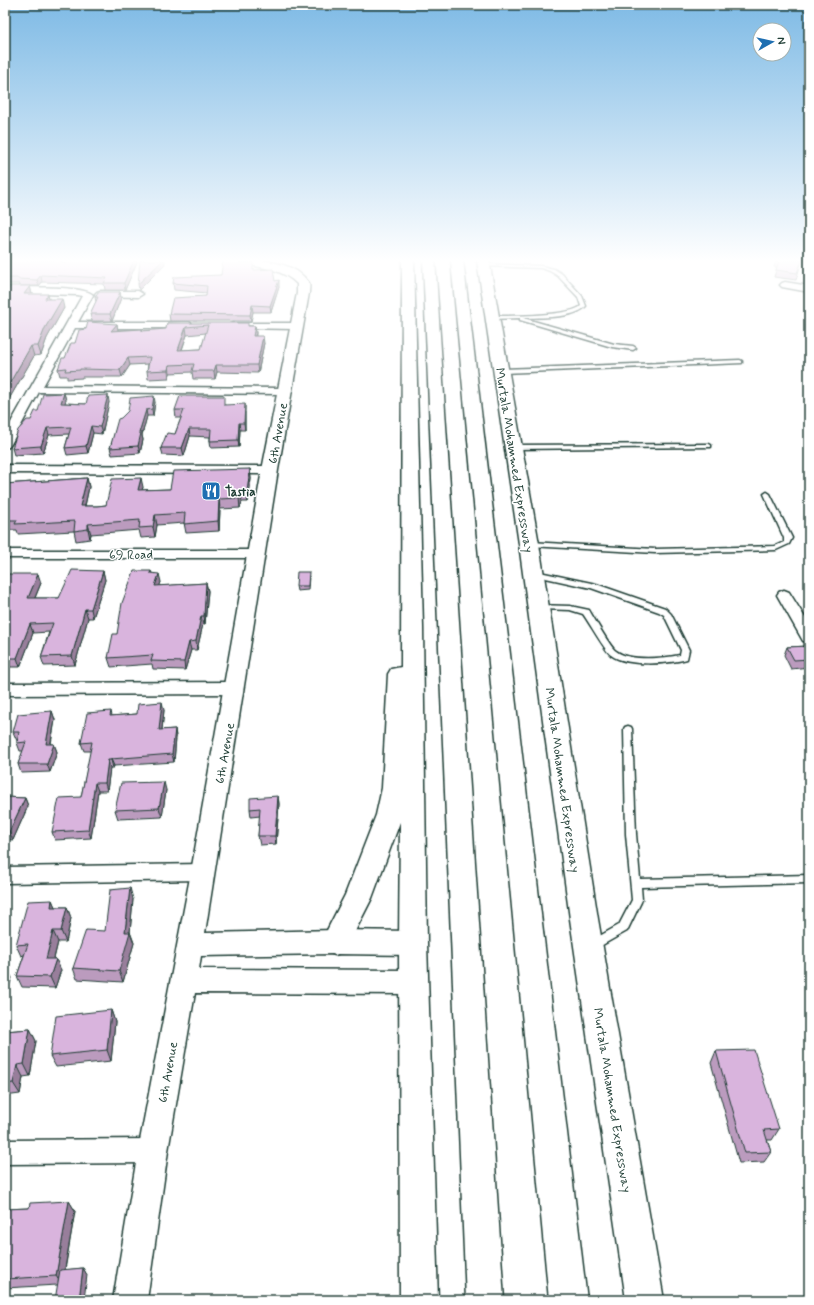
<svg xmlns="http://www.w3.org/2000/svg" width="814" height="1305" viewBox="0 0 814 1305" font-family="Mynerve,sans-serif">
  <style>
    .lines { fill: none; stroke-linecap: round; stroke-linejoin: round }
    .service-casing { stroke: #1f3d34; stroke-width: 3 }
    .minor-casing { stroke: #1f3d34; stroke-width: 3 }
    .tertiary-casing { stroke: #1f3d34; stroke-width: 3 }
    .trunk-casing { stroke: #1f3d34; stroke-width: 3 }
    .motorway-casing { stroke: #1f3d34; stroke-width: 3 }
    .service { fill: #fff; fill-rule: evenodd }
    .minor { fill: #fff; fill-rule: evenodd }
    .tertiary { fill: #fff; fill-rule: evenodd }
    .trunk { fill: #fff; fill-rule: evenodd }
    .motorway { fill: #fff; fill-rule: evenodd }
    .wall { fill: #bb9bbe; stroke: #1f3d34; fill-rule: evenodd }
    .shaded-wall { fill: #987e9b; stroke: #1f3d34 }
    .building { fill: #d9b4dd; stroke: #1f3d34; fill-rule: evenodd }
    .labels { text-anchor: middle; stroke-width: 3; stroke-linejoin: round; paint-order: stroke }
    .street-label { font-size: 13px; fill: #1f3d34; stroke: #fff }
    .poi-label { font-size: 13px; font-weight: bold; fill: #1f3d34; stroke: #fff; text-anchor: start }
  </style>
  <rect width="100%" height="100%" fill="#fff"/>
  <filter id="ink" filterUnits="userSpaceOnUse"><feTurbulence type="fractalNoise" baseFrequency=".025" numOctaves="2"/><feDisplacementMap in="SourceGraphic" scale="8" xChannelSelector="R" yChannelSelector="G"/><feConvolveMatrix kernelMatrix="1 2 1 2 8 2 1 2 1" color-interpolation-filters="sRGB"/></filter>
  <g filter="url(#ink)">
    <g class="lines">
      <defs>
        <path id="service" d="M 484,264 L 541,266 L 554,269 L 562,274 L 582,296 L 586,306 C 575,319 540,317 523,318 L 614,344 L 633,346 L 636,348 L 633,350 L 612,347 L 520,320 L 520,318 L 490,319 L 489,318 L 492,316 C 509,316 571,316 581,306 L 578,297 L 558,276 L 550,271 L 541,268 L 482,266 L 482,264 Z
          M 740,360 L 742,361 L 742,363 L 501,373 L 498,371 L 501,369 Z
          M 709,444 L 711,445 L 711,447 L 513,449 L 510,447 L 513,445 Z
          M 767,492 L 770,494 L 792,538 L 789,544 L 776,550 L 655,553 L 530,546 L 526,544 L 530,542 L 655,549 L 775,546 L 784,542 L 784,538 L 764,494 Z
          M 532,571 L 535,571 L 596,584 L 665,608 L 671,614 L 689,650 L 687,659 C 668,664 627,667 611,655 C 605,651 589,622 583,614 L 570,610 L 539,609 L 535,607 L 536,605 L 570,606 L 589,610 C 594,618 610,647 616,651 C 630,662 664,658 680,655 L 681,650 L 664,615 L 659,612 L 591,588 L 532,575 L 531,573 Z
          M 628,726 L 631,727 L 632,729 L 636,834 L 640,879 L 809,875 L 809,883 L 641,887 L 642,900 L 627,931 L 597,948 L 593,950 L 589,948 L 588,945 L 589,942 L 619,925 L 632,900 L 626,834 L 624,729 L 625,727 Z"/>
        <path id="minor" d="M 785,282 L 809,286 L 809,292 L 782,287 L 780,285 L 782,283 Z
          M 5,287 C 21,288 84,285 93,295 L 78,322 L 189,322 L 194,325 L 189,328 L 75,328 L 43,386 L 285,388 L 289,389 L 291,391 L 289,393 L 285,394 L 39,392 L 11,444 L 9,447 L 5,448 L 5,433 L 82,296 L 78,295 L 5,293 Z
          M 100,291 L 138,291 L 143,294 L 138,297 L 97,296 L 95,294 L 97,292 Z
          M 234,323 L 296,323 L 301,326 L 296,329 L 230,328 L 229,326 L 230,324 Z
          M 5,465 L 270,466 L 275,467 L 276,470 L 275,473 L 270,474 L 5,473 Z
          M 5,550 L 256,550 L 261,551 L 263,554 L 261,557 L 256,558 L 5,558 Z
          M 784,590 L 789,592 L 809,624 L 809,642 L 803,641 L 777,595 L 779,592 Z
          M 235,682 L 241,684 L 243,688 L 241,692 L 235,694 L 5,695 L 5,683 Z
          M 203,864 L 210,866 L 213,872 L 210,878 L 203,880 L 5,883 L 5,867 Z
          M 153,1139 L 162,1142 L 165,1151 L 162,1160 L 153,1163 L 5,1164 L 5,1140 Z"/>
        <path id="tertiary" d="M 224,260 C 247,258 286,259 303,276 C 305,278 308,281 309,283 C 310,286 309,290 309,293 L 278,470 L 205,933 L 335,930 L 413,931 L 422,935 L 426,943 L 422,951 L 413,955 L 335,954 L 201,956 L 199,969 L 413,970 L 423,973 L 427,982 L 423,991 L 413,994 L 195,993 L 168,1151 L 147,1300 L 113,1300 L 138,1151 L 191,872 L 262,470 L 297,293 L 297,284 C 280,266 253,266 230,263 L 226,262 Z"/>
        <path id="trunk" d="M 402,260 L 414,260 L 423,627 L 427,943 L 438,1300 L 400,1300 L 399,943 L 400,822 L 372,898 L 345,951 L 335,955 L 325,951 L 321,942 L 345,895 L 376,815 L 382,788 L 388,674 L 391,669 L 401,667 Z
          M 477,260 L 489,260 L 539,544 L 598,919 L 664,1300 L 626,1300 L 570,919 L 519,544 Z"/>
        <path id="motorway" d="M 423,260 L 435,260 L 504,1300 L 466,1300 Z
          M 451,260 L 463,260 L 587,1300 L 549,1300 Z"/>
      </defs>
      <use href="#service" class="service-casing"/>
      <use href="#minor" class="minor-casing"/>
      <use href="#tertiary" class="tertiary-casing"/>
      <use href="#trunk" class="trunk-casing"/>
      <use href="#motorway" class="motorway-casing"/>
      <use href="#service" class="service"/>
      <use href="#minor" class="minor"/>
      <use href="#tertiary" class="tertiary"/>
      <use href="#trunk" class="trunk"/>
      <use href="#motorway" class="motorway"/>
    </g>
    <path class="wall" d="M 5,260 L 61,260 L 60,260 L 65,264 L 69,260 L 136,260 L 137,262 L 125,290 L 105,290 L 104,284 L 42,282 L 39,286 L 19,286 L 19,284 L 5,284 Z
      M 770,260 L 802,260 L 796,280 L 774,277 L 777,267 L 774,267 L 776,261 Z
      M 242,263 L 254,270 L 275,281 L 279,287 L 271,312 L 253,312 L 251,321 L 170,321 L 169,314 L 206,296 L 207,293 L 174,290 L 173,283 L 221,275 Z
      M 30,286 L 32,294 L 49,299 L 64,308 L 47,338 L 41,355 L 34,356 L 5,406 L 5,295 Z
      M 120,292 L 121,298 L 112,321 L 92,321 L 90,314 L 96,302 L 95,297 Z
      M 167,323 L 255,326 L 256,333 L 256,336 L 264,343 L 258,373 L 217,372 L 215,379 L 193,379 L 192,372 L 170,373 L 169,378 L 148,379 L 147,371 L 148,364 L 130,365 L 122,377 L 82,377 L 82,378 L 67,379 L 67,376 L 60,376 L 58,369 L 75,343 L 86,329 L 117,324 L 118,330 L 142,329 L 143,331 L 166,329 ZM 206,333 L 201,349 L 182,350 L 187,335 Z
      M 64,393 L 66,400 L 65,403 L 86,404 L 109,402 L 102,434 L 93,433 L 88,453 L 67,455 L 65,448 L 69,434 L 49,435 L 43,453 L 14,455 L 12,448 L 38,411 Z
      M 155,402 L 153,416 L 147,416 L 142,435 L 143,440 L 140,453 L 112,455 L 110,448 L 121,418 Z
      M 225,405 L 245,412 L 245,430 L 240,430 L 239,447 L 211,448 L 210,441 L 210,437 L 190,436 L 184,456 L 163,455 L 161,448 L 175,434 L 181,418 L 176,418 L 175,410 Z
      M 250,469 L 251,479 L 248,502 L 242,502 L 240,508 L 220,509 L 219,531 L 186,533 L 184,523 L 157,525 L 155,537 L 141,538 L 139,530 L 91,534 L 90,539 L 76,541 L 74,531 L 18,534 L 17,530 L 5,530 L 5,484 L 87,478 L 89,487 L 85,506 L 97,506 L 106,505 L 143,487 L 142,490 L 170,489 Z
      M 103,571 L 105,580 L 93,618 L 88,618 L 75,665 L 44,666 L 41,657 L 49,632 L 33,633 L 20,667 L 5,667 L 5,574 L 41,583 L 35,598 L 59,598 Z
      M 151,571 L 152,573 L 161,582 L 159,586 L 206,583 L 208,591 L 205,624 L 203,624 L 197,650 L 191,650 L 185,670 L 153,669 L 152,664 L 111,667 L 108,658 L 117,634 Z
      M 309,576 L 308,590 L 297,591 L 296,586 Z
      M 809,646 L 809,667 L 791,669 L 784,655 L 787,647 Z
      M 164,710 L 162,730 L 175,729 L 176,737 L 174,762 L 114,766 L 113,768 L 110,768 L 107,791 L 98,791 L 91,838 L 55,840 L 52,832 L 81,797 L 91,751 L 84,751 L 81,743 L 111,711 L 112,716 L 137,714 Z
      M 52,711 L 55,720 L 51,744 L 54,744 L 57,752 L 50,772 L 21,773 L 18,764 L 23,751 L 20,751 L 17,743 L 17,741 L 13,732 Z
      M 166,790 L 162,817 L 118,819 L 115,810 Z
      M 278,796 L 279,804 L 276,844 L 260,845 L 258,836 L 260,816 L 251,817 L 250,809 Z
      M 5,797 L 25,798 L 28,806 L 13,840 L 5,839 Z
      M 133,899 L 130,932 L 134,943 L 123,982 L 77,979 L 73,968 Z
      M 52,900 L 55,907 L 67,907 L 71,918 L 66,942 L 58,942 L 54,959 L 61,970 L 55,988 L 22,987 L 17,976 L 24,955 L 21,956 L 16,945 Z
      M 111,1010 L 115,1022 L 111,1061 L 56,1067 L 50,1056 Z
      M 30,1029 L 36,1041 L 30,1076 L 23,1077 L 20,1094 L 5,1096 L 5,1031 Z
      M 716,1051 L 779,1129 L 772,1140 L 767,1140 L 771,1152 L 764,1162 L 739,1163 L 711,1063 Z
      M 69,1201 L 75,1211 L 65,1270 L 83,1268 L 87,1275 L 57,1285 L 5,1288 L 5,1209 L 29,1208 Z"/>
    <path class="shaded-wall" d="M 134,260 L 136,260 L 137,262 L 125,290 L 124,283 Z
      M 163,260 L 165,260 L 165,264 L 139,290 L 138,284 Z
      M 41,275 L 42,282 L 39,286 L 37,280 Z
      M 279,280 L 279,287 L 271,312 L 270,306 Z
      M 30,286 L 32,295 L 24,294 Z
      M 120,292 L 121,298 L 112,321 L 110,314 Z
      M 48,294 L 50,303 L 45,299 Z
      M 62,299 L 64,308 L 47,338 L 41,355 L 38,346 L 45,328 Z
      M 252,305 L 253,312 L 251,321 L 250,315 Z
      M 117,324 L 118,331 L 111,331 Z
      M 255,326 L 256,333 L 253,343 L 253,336 Z
      M 186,327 L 187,335 L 179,357 L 178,350 Z
      M 263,336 L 264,343 L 258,373 L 257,365 Z
      M 31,346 L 34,356 L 5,406 L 5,391 Z
      M 128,358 L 130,365 L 122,377 L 120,370 Z
      M 169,365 L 170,373 L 169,378 L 168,370 Z
      M 216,365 L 217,372 L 215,379 L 214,371 Z
      M 64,393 L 66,400 L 63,409 L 61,403 Z
      M 108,395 L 109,402 L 102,434 L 100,427 Z
      M 154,396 L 155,402 L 153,416 L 152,409 Z
      M 245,404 L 245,430 L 244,423 Z
      M 146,410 L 147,416 L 142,435 L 143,440 L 140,453 L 138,446 L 139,433 Z
      M 239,423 L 240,430 L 239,447 L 238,440 Z
      M 91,426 L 93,433 L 88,453 L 86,446 Z
      M 47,428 L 49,435 L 43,453 L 41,446 Z
      M 189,429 L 190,436 L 184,456 L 182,448 Z
      M 250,469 L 251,479 L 248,502 L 247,492 Z
      M 87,478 L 89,487 L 83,515 L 80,506 Z
      M 141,478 L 143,487 L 140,499 L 138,490 Z
      M 241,493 L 242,502 L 240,508 L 239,498 Z
      M 219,499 L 220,509 L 219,531 L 218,521 Z
      M 155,515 L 157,525 L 155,537 L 153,527 Z
      M 88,524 L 91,534 L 90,539 L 88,529 Z
      M 103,571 L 105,580 L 93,618 L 91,609 Z
      M 38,574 L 41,583 L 31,607 L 28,598 Z
      M 159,574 L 161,582 L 157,594 L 155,586 Z
      M 206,583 L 208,591 L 205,624 L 204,616 Z
      M 85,609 L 88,618 L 75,665 L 72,656 Z
      M 201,616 L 203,624 L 197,650 L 196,641 Z
      M 30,624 L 33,633 L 20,667 L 17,658 Z
      M 189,642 L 191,650 L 185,670 L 184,662 Z
      M 162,702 L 164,710 L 161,738 L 159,730 Z
      M 52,711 L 55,720 L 49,752 L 46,744 Z
      M 175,729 L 176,737 L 174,762 L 172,754 Z
      M 54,744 L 57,752 L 50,772 L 47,764 Z
      M 111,759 L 114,766 L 113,768 L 111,760 Z
      M 108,760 L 110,768 L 107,791 L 105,783 Z
      M 164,782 L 166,790 L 162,817 L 159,808 Z
      M 95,783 L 98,791 L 91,838 L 88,830 Z
      M 278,796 L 279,804 L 276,844 L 275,836 Z
      M 25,798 L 28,806 L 13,840 L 9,832 Z
      M 130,888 L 133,899 L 130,933 L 130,932 L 134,943 L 123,982 L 119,971 L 125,932 Z
      M 52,900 L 57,912 L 51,907 Z
      M 67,907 L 71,918 L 66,942 L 61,931 Z
      M 53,931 L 58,942 L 51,970 L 46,959 Z
      M 56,959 L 61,970 L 55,988 L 50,977 Z
      M 10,974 L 12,978 L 6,995 L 5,993 L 5,988 Z
      M 111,1010 L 115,1022 L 111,1061 L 107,1050 Z
      M 30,1029 L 36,1041 L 30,1076 L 24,1064 Z
      M 17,1065 L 23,1077 L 20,1094 L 13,1083 Z
      M 69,1201 L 75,1211 L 62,1285 L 56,1276 Z
      M 83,1268 L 87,1275 L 84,1300 L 79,1300 Z"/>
    <path class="building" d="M 5,260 L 59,260 L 65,264 L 69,260 L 134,260 L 124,283 L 104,283 L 107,278 L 41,275 L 37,280 L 18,279 L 19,278 L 5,278 Z
      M 140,260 L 163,260 L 138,284 Z
      M 223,260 L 242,260 L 239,263 L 253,262 L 253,270 L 273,269 L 275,281 L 279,280 L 270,306 L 252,305 L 250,315 L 169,314 L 173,298 L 206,296 L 207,286 L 173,283 L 174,277 L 221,275 Z
      M 776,260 L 802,260 L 797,273 L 776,270 L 779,261 Z
      M 11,286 L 30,286 L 24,294 L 48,294 L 45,299 L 62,299 L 45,328 L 38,346 L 31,346 L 5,391 L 5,295 Z
      M 98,292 L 120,292 L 110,314 L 90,314 L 98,297 L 95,297 Z
      M 88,322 L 117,324 L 111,331 L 142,329 L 142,331 L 166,329 L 167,323 L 248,323 L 248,326 L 255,326 L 253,336 L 263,336 L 257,365 L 216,365 L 214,371 L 192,371 L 194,364 L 169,365 L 168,370 L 147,371 L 150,357 L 128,358 L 120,370 L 80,369 L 80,370 L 65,371 L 66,368 L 58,369 L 62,358 L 65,358 L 71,343 L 75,343 L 79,330 L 86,329 ZM 208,325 L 201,349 L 178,350 L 186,327 Z
      M 64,393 L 61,403 L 86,404 L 88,396 L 108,395 L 100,427 L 91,426 L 86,446 L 65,448 L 71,427 L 47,428 L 41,446 L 12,448 L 18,430 L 27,420 L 31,420 L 35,411 L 38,411 L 43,394 Z
      M 154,396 L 152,409 L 146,410 L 139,433 L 141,433 L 138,446 L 110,448 L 118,419 L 121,418 L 128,411 L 130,398 Z
      M 180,396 L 224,396 L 224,405 L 245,404 L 244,423 L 239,423 L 238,440 L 210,441 L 211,429 L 189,429 L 182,448 L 161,448 L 167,433 L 175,434 L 184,410 L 175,410 Z
      M 250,469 L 247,492 L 241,493 L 239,498 L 219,499 L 218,521 L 184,524 L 185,513 L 155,515 L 153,527 L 139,528 L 140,520 L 88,524 L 88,529 L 74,531 L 75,521 L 15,524 L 17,520 L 5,520 L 5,484 L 87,478 L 80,506 L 97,506 L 106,505 L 112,479 L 141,478 L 138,490 L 170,489 L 173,471 Z
      M 72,570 L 103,571 L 91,609 L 85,609 L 72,656 L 41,657 L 53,623 L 30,624 L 17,658 L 5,658 L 5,618 L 7,614 L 5,614 L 5,596 L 8,591 L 5,591 L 5,574 L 38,574 L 28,598 L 59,598 Z
      M 134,571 L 151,571 L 150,573 L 159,574 L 155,586 L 206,583 L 204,616 L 201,616 L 196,641 L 189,642 L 184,662 L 151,661 L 153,655 L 108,658 L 113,634 L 117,634 L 122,603 Z
      M 297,572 L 309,572 L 308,586 L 296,586 Z
      M 809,646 L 809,659 L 794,660 L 787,647 Z
      M 162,702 L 159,730 L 175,729 L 172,754 L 111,759 L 111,760 L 108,760 L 105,783 L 95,783 L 88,830 L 52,832 L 59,798 L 81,797 L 92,742 L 81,743 L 87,713 L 111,711 L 110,716 L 137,714 L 138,704 Z
      M 52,711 L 46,744 L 54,744 L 47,764 L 18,764 L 26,742 L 17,743 L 19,732 L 13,732 L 18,714 Z
      M 164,782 L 159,808 L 115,810 L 121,783 Z
      M 278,796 L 275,836 L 258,836 L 260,808 L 250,809 L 250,798 Z
      M 5,797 L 25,798 L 9,832 L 5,831 Z
      M 130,888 L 125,932 L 130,932 L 119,971 L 73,968 L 86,930 L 105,931 L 110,890 Z
      M 52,900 L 51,907 L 67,907 L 61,931 L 53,931 L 46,959 L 56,959 L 50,977 L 17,976 L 28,944 L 16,945 L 28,901 Z
      M 5,974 L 10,974 L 5,988 Z
      M 111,1010 L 107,1050 L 50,1056 L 56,1016 Z
      M 30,1029 L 24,1064 L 17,1065 L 13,1083 L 5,1084 L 5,1031 Z
      M 754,1050 L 779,1129 L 764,1130 L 771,1152 L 745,1153 L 716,1051 Z
      M 69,1201 L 56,1276 L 5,1279 L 5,1209 L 29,1208 L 30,1203 Z
      M 83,1268 L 79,1300 L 55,1300 L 60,1270 Z"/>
  </g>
  <linearGradient id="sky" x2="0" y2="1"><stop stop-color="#7ebae5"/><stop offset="0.59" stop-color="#fff"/><stop offset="1" stop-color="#fff" stop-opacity="0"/></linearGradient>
  <rect width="814" height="442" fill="url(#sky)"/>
  <defs>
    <symbol id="restaurant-square" viewBox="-11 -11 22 22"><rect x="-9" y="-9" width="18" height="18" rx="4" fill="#1f6fb2" stroke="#fff"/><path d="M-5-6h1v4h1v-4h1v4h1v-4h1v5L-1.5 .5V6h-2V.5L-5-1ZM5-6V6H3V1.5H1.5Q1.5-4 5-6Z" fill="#fff"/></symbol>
  </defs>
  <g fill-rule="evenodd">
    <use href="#restaurant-square" x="200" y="480" width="22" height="22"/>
  </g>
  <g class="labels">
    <g class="street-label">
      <text transform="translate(277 433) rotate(-80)" y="5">6th Avenue</text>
      <text transform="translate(515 460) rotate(81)" y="5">Murtala Mohammed Expressway</text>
      <text x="131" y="559">69 Road</text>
      <text transform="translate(224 753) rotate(-80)" y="5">6th Avenue</text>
      <text transform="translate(563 780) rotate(82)" y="5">Murtala Mohammed Expressway</text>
      <text transform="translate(167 1072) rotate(-80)" y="5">6th Avenue</text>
      <text transform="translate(613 1100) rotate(81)" y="5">Murtala Mohammed Expressway</text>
    </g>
    <g class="poi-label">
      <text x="225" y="496">Tastia</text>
    </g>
  </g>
  <rect width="814" height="1305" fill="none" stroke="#fff" stroke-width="20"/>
  <rect x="10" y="10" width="794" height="1285" fill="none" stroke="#1f3d34" stroke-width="1.5" filter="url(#ink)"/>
  <g transform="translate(772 42) rotate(82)"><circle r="19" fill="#ffffff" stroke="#a5b1ae"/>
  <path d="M0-3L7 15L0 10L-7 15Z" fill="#1f6fb2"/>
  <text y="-6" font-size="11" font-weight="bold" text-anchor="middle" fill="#1f3d34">N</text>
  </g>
</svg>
